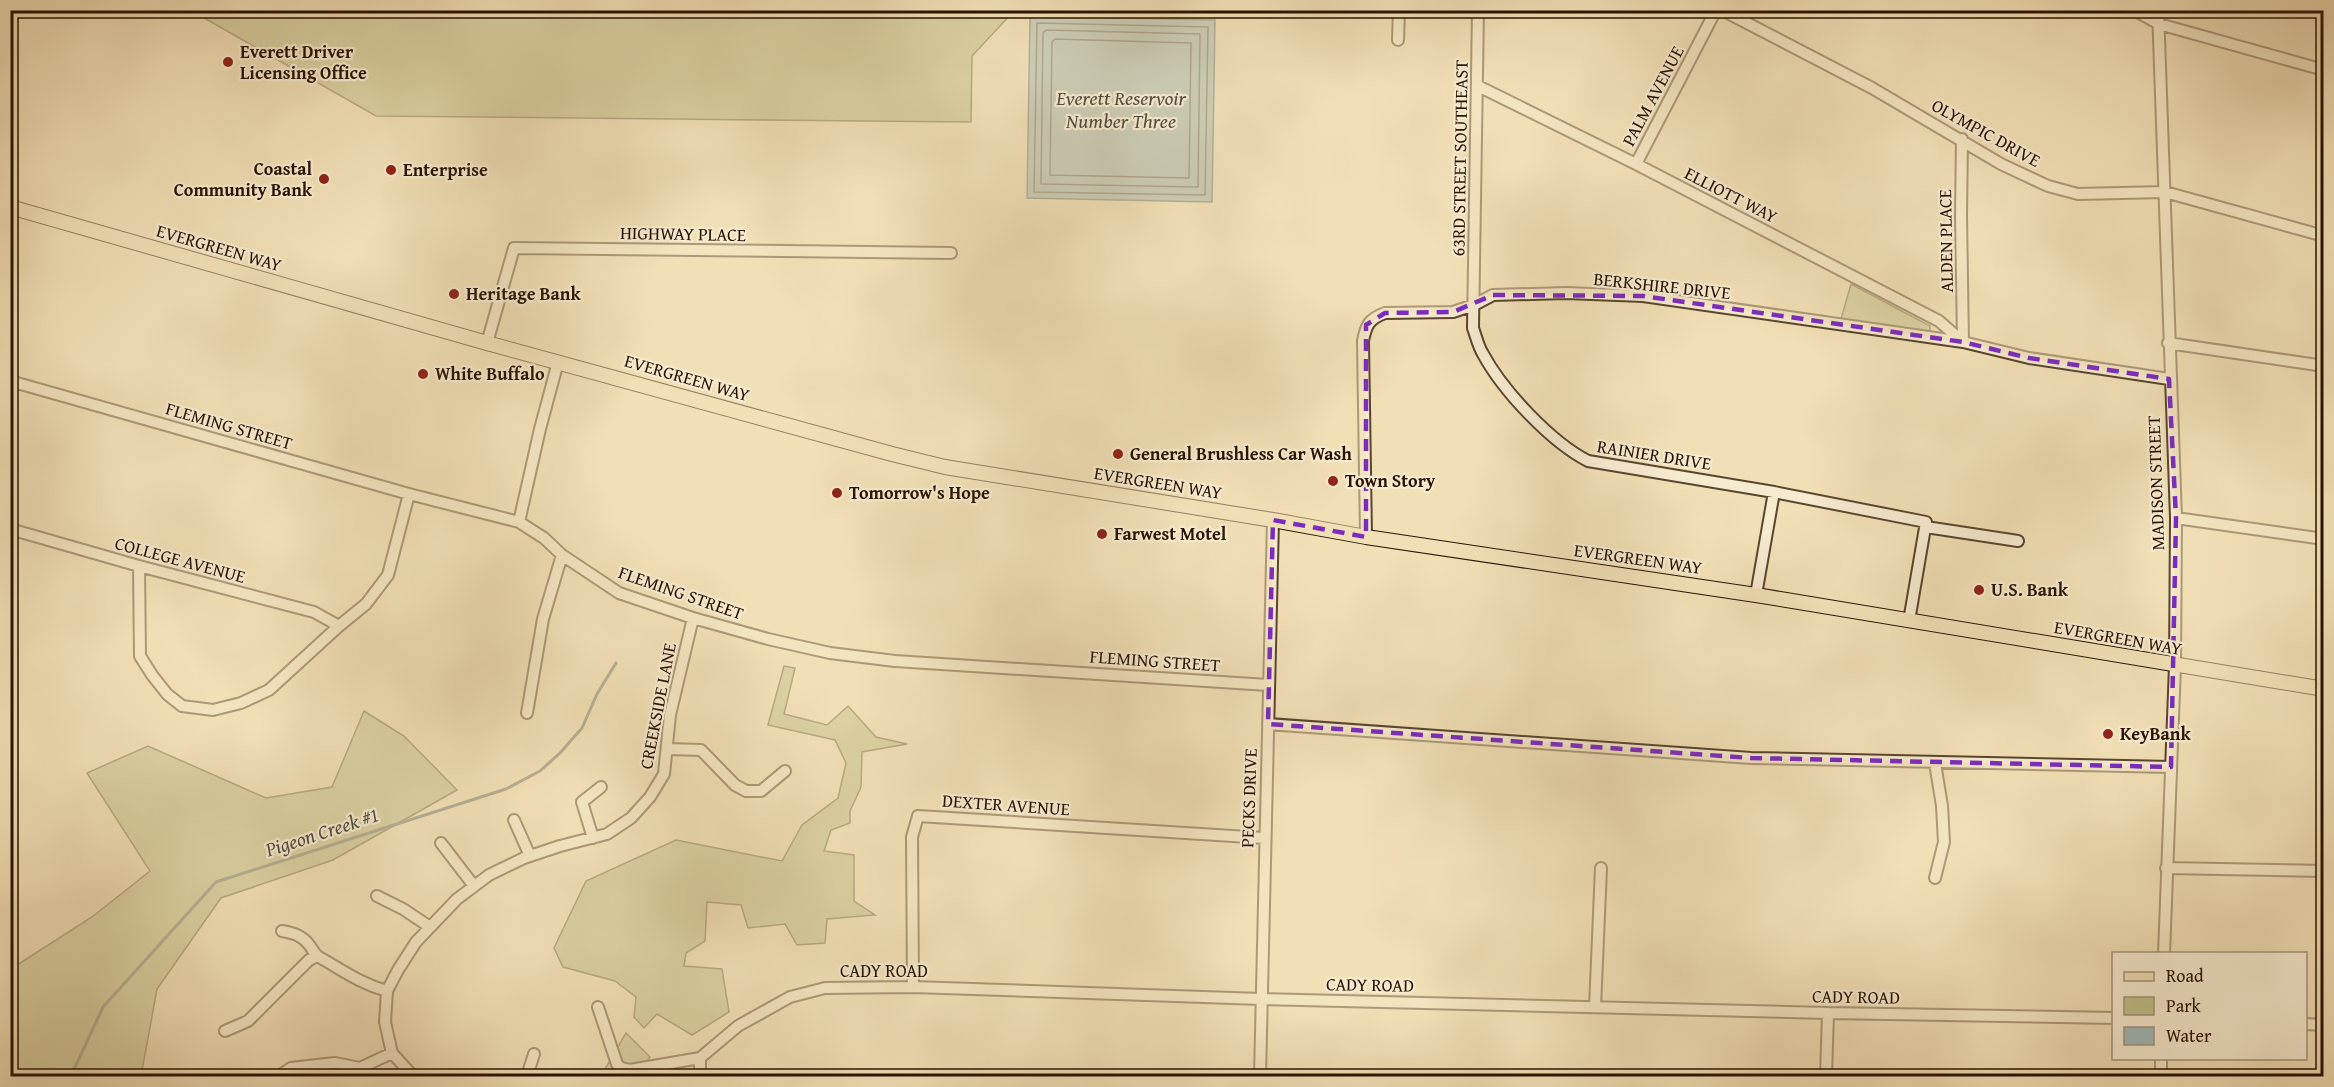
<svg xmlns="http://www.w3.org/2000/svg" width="2334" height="1087" viewBox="0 0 2334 1087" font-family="'Gentium Book Plus',serif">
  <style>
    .green { fill: #c0c089; stroke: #746945; stroke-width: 1.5 }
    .water { fill: #9fbab9; stroke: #6f776f; stroke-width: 1.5 }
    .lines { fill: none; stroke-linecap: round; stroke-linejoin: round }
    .shore { stroke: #64665d; stroke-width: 1.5 }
    .stream { stroke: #6f776f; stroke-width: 3 }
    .minor-casing { stroke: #5a452e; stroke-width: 14 }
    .major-casing { stroke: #281201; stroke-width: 16 }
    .minor { stroke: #f6eacf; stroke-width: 10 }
    .major { stroke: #f1dfb5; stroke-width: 14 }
    .marked { fill: none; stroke: #7b2cbf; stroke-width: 4.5; stroke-dasharray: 12 8; stroke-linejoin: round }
    .poi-dot { fill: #8f2418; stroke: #f6eacf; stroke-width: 2 }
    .labels { text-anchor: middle; stroke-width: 4.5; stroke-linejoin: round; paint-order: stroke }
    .poi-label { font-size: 18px; font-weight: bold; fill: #281201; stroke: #f6eacf; text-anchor: start }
    .street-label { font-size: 18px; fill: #281201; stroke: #f6eacf }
    .water-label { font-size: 20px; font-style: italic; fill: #524d41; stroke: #f6eacf }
  </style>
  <rect width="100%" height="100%" fill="#f1dfb5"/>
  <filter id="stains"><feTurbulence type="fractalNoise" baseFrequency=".00333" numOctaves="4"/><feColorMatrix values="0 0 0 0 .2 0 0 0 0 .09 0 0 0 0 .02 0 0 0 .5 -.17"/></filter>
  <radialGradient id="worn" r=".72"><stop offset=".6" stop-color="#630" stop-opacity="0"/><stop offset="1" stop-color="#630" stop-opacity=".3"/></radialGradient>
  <path class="green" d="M 192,11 L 1014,10 L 1014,11 L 972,56 L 971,122 L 376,116 Z
    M 1851,284 L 1930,326 L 1930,332 L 1841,319 Z
    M 784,666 L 795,668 L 784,714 L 827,725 L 848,706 L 876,737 L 907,744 L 862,752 L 861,787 L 850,811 L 850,823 L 831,830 L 824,851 L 854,855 L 854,901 L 875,915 L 827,919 L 825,943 L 797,945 L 785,924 L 748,928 L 741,905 L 707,902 L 705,941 L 686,953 L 684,966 L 722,969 L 729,1012 L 692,1035 L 657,1014 L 644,1028 L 634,1017 L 636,997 L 615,981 L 563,967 L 554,948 L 586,881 L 676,840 L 782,861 L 802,825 L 838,798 L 846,763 L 835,740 L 768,725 Z
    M 364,711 L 404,736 L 457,790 L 333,860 L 221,898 L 157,989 L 141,1076 L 11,1076 L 11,981 L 17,965 L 92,917 L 150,871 L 87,773 L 148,746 L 266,798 L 332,787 Z
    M 626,1033 L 650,1057 L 634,1076 L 601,1076 Z"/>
  <path class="water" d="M 1030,16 L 1215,20 L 1212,202 L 1027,198 Z"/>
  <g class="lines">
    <path class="shore" d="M 1037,23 L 1208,27 L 1205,195 L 1034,192 Z
      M 1046,30 L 1200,34 L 1198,187 L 1041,184 L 1043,33 Z
      M 1055,39 L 1191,43 L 1189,178 L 1050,175 L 1052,42 Z"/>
    <path class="stream" d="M 71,1076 L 103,1007 L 216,882 L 506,789 L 540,771 L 560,753 L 582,728 L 597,694 L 616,663"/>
    <defs>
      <path id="minor" d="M 1478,10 L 1473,328 C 1476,336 1478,346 1483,354 C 1503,391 1551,442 1588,461 L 1774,492 L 1926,522 L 1909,621
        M 1722,10 L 1872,88 L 2001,164 L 2048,186 L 2078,194 L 2165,192 L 2324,236
        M 2134,10 L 2159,24 L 2324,70
        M 2158,10 L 2176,518 L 2175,666 L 2164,954
        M 1398,40 L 1399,10
        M 1478,86 L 1636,164 L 1939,321 L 1963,342
        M 1962,139 L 1961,216 L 1963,342
        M 1636,164 L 1716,10
        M 487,343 L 514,248 L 951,253
        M 2168,343 L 2324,366
        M 10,381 L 409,494 L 519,522 L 544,538 L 562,555 L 619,593 L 693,618 L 768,639 L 830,653 L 895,661 L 1268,685
        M 2176,518 L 2324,539
        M 519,522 L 540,429 L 558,362
        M 1926,527 L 2018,541
        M 10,529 L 139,566 L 314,612 L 339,626
        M 1366,537 L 1363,341 C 1366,325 1369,319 1385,313 L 1453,312 L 1474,305 L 1493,295 L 1566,293 L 1643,296 L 1963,342 L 2029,358 L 2169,379
        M 139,566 L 140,656 L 152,675 L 167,694 L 182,706 L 213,710 L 241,703 L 269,690 L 339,626 L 366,604 L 388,575 L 409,494
        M 1756,595 L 1774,492
        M 527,713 L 543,619 L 562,555
        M 1268,724 L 1751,758 L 2171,767
        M 668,749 L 701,750 L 735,785 L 746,791 L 761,791 L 785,771
        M 1935,763 L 1942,806 L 1944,842 L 1935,878
        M 514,820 L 530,856
        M 593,838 L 582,802 L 601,787
        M 441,843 L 474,886
        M 2166,868 L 2324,871
        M 377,896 L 403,909 L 430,927
        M 282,931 C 294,933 303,936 310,946 C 313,950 315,955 319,957 C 344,971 359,983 387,991
        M 913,987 L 912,837 L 918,816 L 1264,838
        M 598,1007 L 617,1064 L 621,1068 L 630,1070 L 700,1058 L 738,1026 L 790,997 L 825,988 L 913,987 L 1261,999 L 1828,1013 L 2114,1018
        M 1595,1007 L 1601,868
        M 2306,1024 L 2324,1025
        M 225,1031 L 248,1021 L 309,960 L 317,956
        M 279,1076 L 291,1068 L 317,1065 L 335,1063 L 360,1068 L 392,1053
        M 413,1076 L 392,1053 L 385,1022 L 387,991 L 398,970 L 416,942 L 457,899 L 489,875 L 524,858 L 560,846 L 607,834 L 631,818 L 650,797 L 664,774 L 670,715 L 693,618
        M 527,1076 L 534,1054
        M 700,1076 L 700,1058
        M 1260,1076 L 1273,520
        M 1826,1076 L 1828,1013
        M 2161,1076 L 2161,1058"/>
      <path id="major" d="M 10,207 L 487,343 L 892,454 L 945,467 L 1273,520 L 1366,537 L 1756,595 L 2324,689"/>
    </defs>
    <use href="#minor" class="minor-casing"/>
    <use href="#major" class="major-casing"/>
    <use href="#minor" class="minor"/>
    <use href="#major" class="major"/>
  </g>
  <path d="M0 0H2334V1087H0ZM 1493,295 L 1643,296 L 1963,342 L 2029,358 L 2169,379 L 2176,518 L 2171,767 L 1751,758 L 1268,724 L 1273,520 L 1366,537 L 1366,325 L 1385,313 L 1453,312 Z" fill="#f1dfb5" fill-opacity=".55" fill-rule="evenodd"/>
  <path class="marked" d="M 1493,295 L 1643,296 L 1963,342 L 2029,358 L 2169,379 L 2176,518 L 2171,767 L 1751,758 L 1268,724 L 1273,520 L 1366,537 L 1366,325 L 1385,313 L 1453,312 Z"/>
  <g class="poi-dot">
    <circle cx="228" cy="62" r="6"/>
    <circle cx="391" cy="170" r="6"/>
    <circle cx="324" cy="179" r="6"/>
    <circle cx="454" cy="294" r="6"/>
    <circle cx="423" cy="374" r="6"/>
    <circle cx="1118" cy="454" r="6"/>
    <circle cx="1333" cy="481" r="6"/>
    <circle cx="837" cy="493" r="6"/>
    <circle cx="1102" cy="534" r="6"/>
    <circle cx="1979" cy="590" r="6"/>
    <circle cx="2108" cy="734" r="6"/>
  </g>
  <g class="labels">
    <g class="poi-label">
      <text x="240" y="58">Everett Driver<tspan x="240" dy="21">Licensing Office</tspan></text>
      <text x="312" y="175" text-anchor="end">Coastal<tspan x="312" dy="21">Community Bank</tspan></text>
      <text x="403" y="176">Enterprise</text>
      <text x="466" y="300">Heritage Bank</text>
      <text x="435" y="380">White Buffalo</text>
      <text x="1130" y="460">General Brushless Car Wash</text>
      <text x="1345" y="487">Town Story</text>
      <text x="849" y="499">Tomorrow's Hope</text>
      <text x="1114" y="540">Farwest Motel</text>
      <text x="1991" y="596">U.S. Bank</text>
      <text x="2120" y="740">KeyBank</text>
    </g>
    <g class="street-label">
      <text transform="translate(1653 96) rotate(-62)" y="6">PALM AVENUE</text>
      <text transform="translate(1986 133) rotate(29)" y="6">OLYMPIC DRIVE</text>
      <text transform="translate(1460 158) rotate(-89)" y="6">63RD STREET SOUTHEAST</text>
      <text transform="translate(1731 195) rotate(27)" y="6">ELLIOTT WAY</text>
      <text transform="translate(683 234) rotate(1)" y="6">HIGHWAY PLACE</text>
      <text transform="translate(1946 241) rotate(-91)" y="6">ALDEN PLACE</text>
      <text transform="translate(219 248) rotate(16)" y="6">EVERGREEN WAY</text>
      <text transform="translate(1662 286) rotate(6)" y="6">BERKSHIRE DRIVE</text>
      <text transform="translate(687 378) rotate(16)" y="6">EVERGREEN WAY</text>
      <text transform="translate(229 426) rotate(16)" y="6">FLEMING STREET</text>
      <text transform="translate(1654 455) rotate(9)" y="6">RAINIER DRIVE</text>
      <text transform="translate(1158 483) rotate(9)" y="6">EVERGREEN WAY</text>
      <text transform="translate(2156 483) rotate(-92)" y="6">MADISON STREET</text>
      <text transform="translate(1638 559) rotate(8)" y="6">EVERGREEN WAY</text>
      <text transform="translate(180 560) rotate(15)" y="6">COLLEGE AVENUE</text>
      <text transform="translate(681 593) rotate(19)" y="6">FLEMING STREET</text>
      <text transform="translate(2118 638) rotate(10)" y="6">EVERGREEN WAY</text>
      <text transform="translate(1155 661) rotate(4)" y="6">FLEMING STREET</text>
      <text transform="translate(658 706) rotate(-79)" y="6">CREEKSIDE LANE</text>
      <text transform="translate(1249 798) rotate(-88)" y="6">PECKS DRIVE</text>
      <text transform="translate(1006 805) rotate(4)" y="6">DEXTER AVENUE</text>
      <text x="884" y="977">CADY ROAD</text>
      <text transform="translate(1370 985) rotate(1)" y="6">CADY ROAD</text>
      <text transform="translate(1856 997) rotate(1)" y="6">CADY ROAD</text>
    </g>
    <g class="water-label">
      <text x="1121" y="105">Everett Reservoir<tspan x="1121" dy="23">Number Three</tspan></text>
      <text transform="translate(322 832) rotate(-18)" y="7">Pigeon Creek #1</text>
    </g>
  </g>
  <rect width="2334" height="1087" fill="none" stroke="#f1dfb5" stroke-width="36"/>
  <rect x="12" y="12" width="2310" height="1063" fill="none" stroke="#281201" stroke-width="3"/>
  <rect x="18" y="18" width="2298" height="1051" fill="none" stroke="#281201" stroke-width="1.5"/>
  <rect x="2112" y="952" width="195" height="108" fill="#f6eacf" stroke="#a4947d" stroke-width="1.5"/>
  <rect x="2124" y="972" width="30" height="9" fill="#f1dfb5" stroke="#a4947d" stroke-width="1.5"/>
  <text x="2166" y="982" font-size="18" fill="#281201">Road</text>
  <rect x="2124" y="997" width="30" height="18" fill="#c0c089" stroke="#a4947d" stroke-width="1.5"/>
  <text x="2166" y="1012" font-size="18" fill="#281201">Park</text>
  <rect x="2124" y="1027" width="30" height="18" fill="#9fbab9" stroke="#a4947d" stroke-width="1.5"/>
  <text x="2166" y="1042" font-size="18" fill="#281201">Water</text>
  <rect width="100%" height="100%" filter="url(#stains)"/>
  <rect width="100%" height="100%" fill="url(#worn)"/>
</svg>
